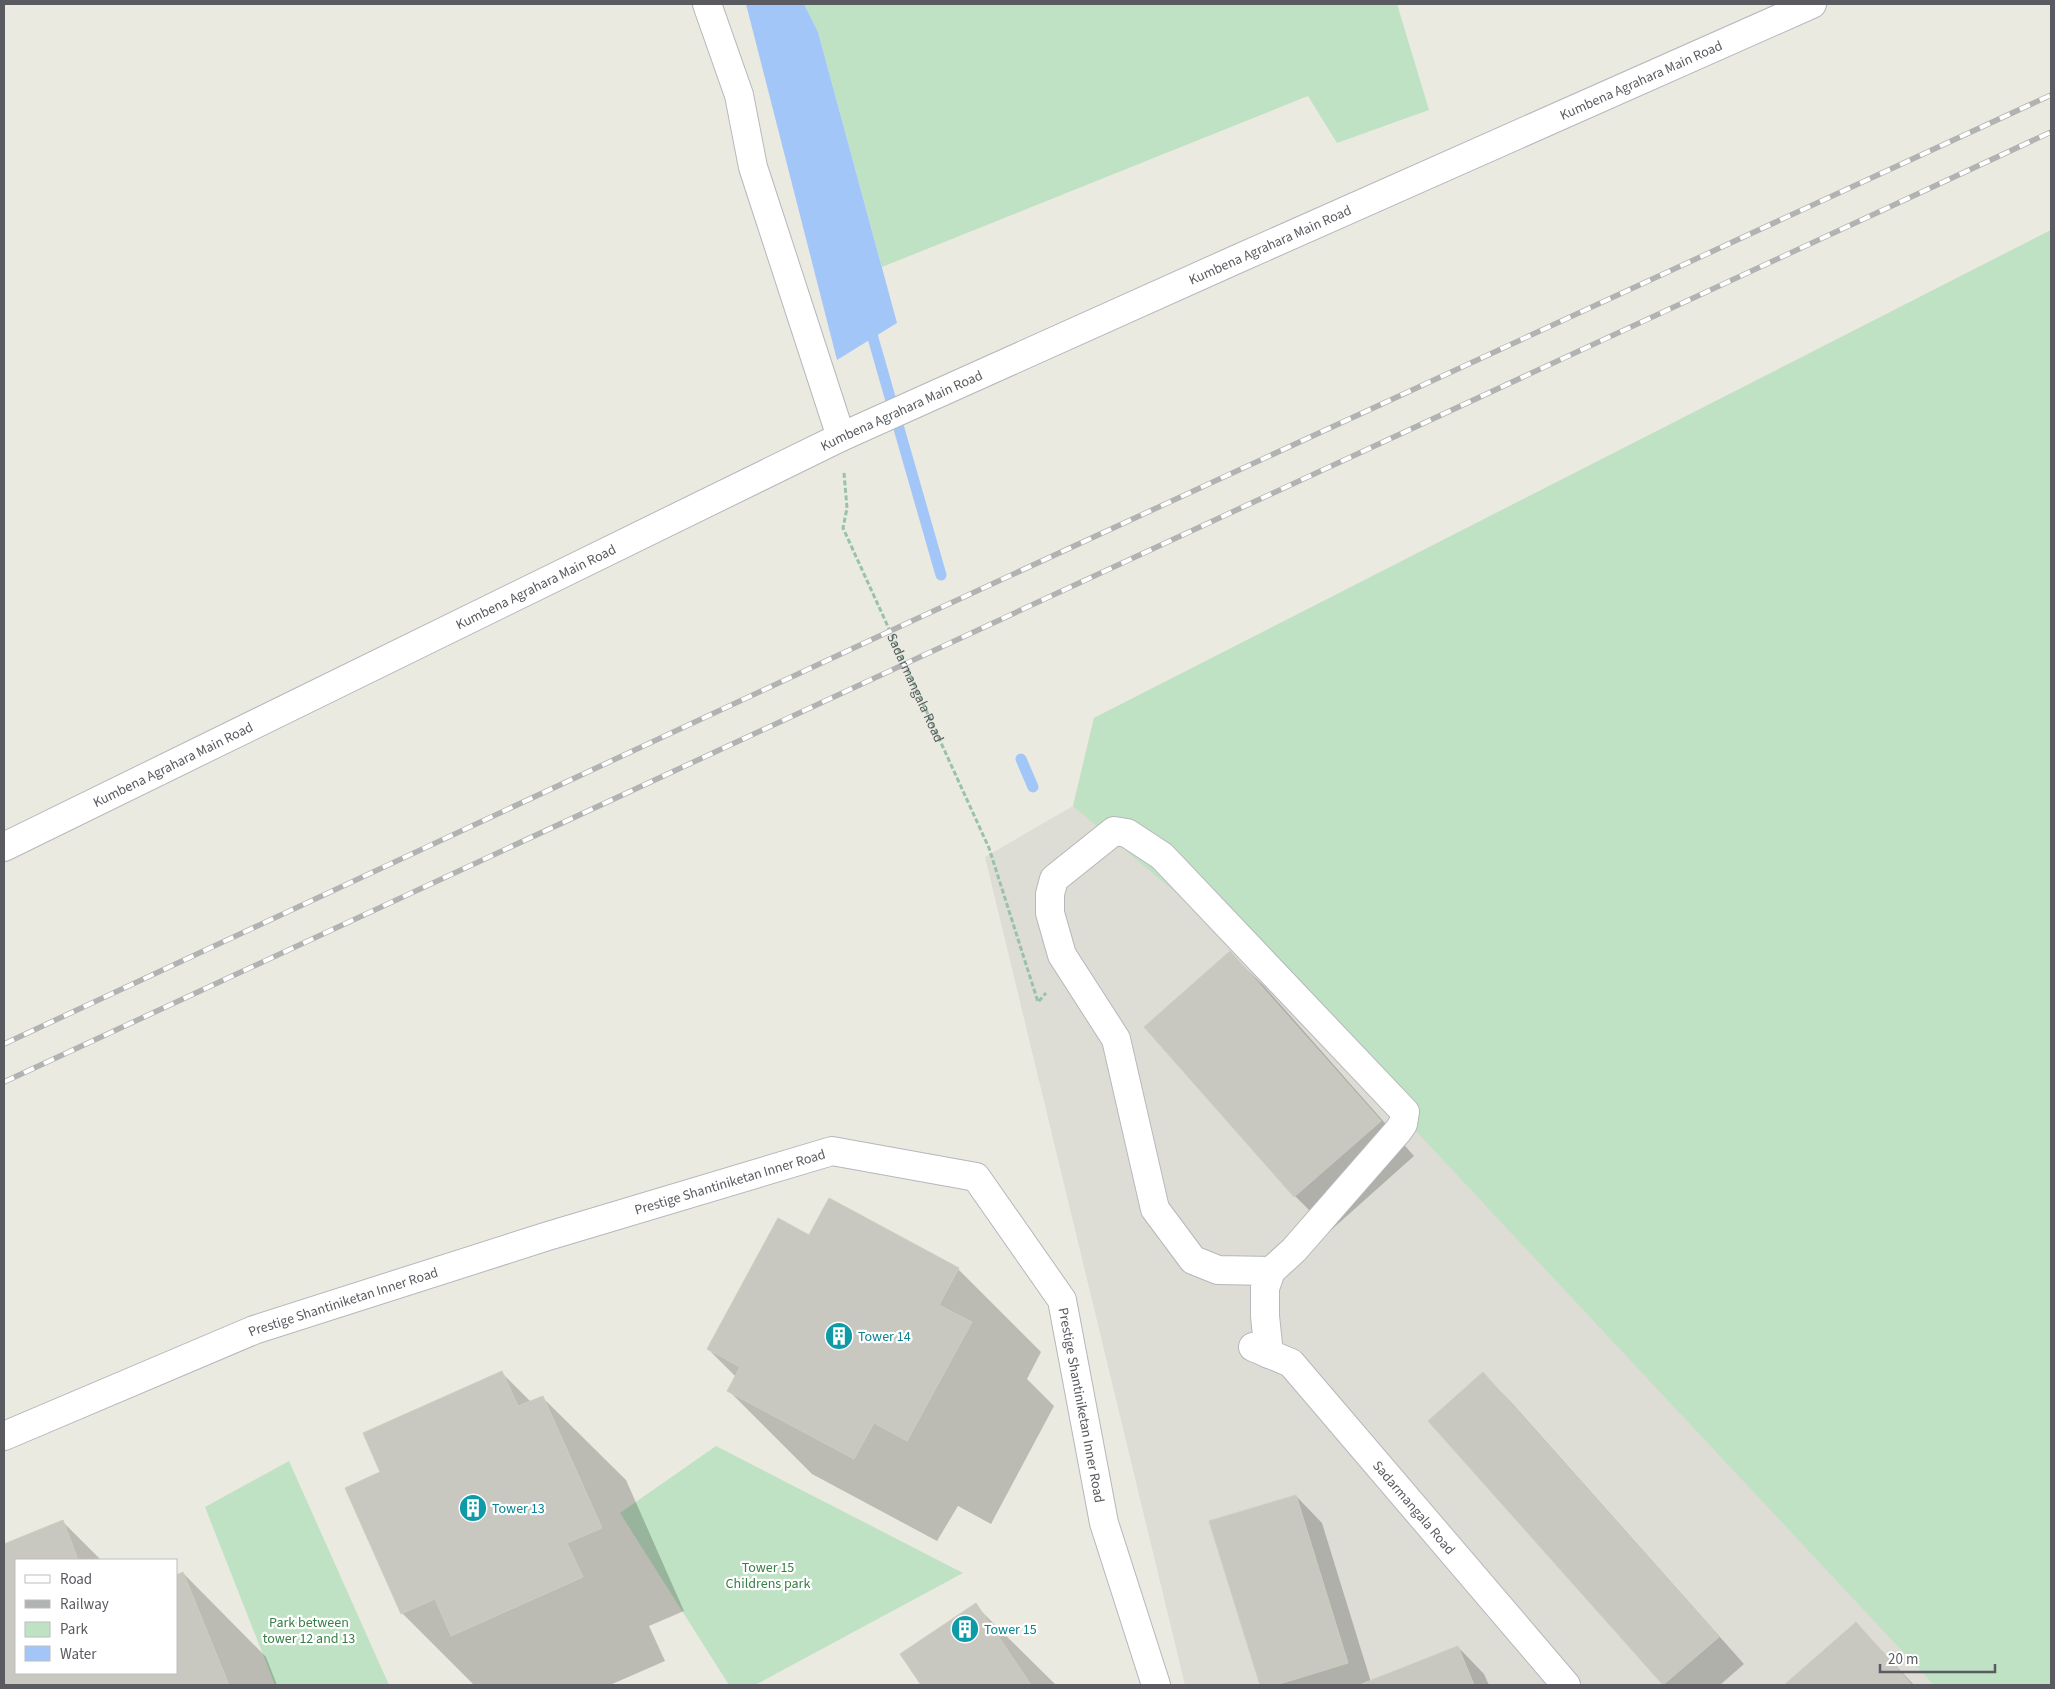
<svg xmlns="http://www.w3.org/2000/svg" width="2055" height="1689" viewBox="0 0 2055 1689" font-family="'Source Sans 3',sans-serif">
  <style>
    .industrial { fill: #dddcd5 }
    .green { fill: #bee2c3 }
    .water { fill: #a3c6f9 }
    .shadow { fill: #0003 }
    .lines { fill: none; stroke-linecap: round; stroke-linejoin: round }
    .stream { stroke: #a3c6f9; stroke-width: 11 }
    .building { fill: #c8c7c0; stroke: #cfcdbf }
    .minor-casing { stroke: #b6b7bc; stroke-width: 30 }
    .path { stroke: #98c2aa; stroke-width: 3; stroke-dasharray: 5 2.5; stroke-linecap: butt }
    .minor { stroke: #fff; stroke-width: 28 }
    .rail-casing { stroke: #b1b2b2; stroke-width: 5.5 }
    .rail { stroke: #fff; stroke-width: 4; stroke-dasharray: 11; stroke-linecap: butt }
    .labels { text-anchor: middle; stroke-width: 4.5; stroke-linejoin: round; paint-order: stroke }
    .street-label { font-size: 14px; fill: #595b60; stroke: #fff }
    .culture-label { font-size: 14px; fill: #0d838f; stroke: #fff; text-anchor: start }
    .park-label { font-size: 14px; fill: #398047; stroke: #fff }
  </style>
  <rect width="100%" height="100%" fill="#ebeae0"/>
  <path class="industrial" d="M 2051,230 L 2051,1685 L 1185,1685 L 985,857 L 1073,806 L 1094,718 Z"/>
  <path class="green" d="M 804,4 L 1397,4 L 1429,110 L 1337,143 L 1308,96 L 882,267 L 818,32 Z
    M 2051,230 L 2051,1685 L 1934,1685 L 1258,962 L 1073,806 L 1094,718 Z
    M 716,1446 L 963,1573 L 755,1685 L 729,1685 L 620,1513 Z
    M 289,1461 L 389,1685 L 275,1685 L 205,1507 Z"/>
  <path class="water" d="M 746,4 L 804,4 L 818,32 L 897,323 L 837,360 Z"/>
  <path class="shadow" d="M 1230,953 L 1265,987 L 1414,1156 L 1330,1231 L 1295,1196 L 1145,1027 Z
    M 809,1236 L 958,1269 L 1041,1352 L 1027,1379 L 1054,1406 L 991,1524 L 958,1506 L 937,1541 L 812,1474 L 729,1391 L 736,1377 L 708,1349 Z
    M 502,1373 L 531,1402 L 542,1397 L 626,1480 L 684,1611 L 649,1626 L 665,1661 L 610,1685 L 474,1685 L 402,1613 L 382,1472 Z
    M 1483,1374 L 1510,1401 L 1744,1664 L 1720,1685 L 1665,1685 L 1430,1421 Z
    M 1296,1496 L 1322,1523 L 1371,1682 L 1458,1647 L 1484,1674 L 1489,1685 L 1261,1685 L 1210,1522 Z
    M 63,1522 L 101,1560 L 16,1560 L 16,1673 L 176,1673 L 183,1573 L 266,1657 L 277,1685 L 4,1685 L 4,1546 Z
    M 975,1605 L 1056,1685 L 922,1685 L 902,1655 Z
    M 1856,1623 L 1914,1685 L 1785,1685 Z"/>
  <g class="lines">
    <path class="stream" d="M 869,324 L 941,575
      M 1021,759 L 1033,787"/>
  </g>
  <path class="building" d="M 1230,951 L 1381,1121 L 1294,1197 L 1144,1027 Z
    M 829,1198 L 959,1268 L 939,1305 L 972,1322 L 907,1441 L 874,1423 L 854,1459 L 727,1391 L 740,1367 L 707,1349 L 778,1218 L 809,1235 Z
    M 502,1371 L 518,1406 L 543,1396 L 602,1528 L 567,1543 L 583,1577 L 451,1636 L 435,1599 L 401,1614 L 345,1488 L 380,1472 L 363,1433 Z
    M 1483,1372 L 1719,1637 L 1663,1685 L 1428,1421 Z
    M 1296,1495 L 1348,1663 L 1276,1685 L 1260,1685 L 1209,1521 Z
    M 63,1520 L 78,1560 L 16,1560 L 16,1673 L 176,1673 L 176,1575 L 183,1572 L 229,1685 L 4,1685 L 4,1544 Z
    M 976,1603 L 1031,1685 L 921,1685 L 900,1654 Z
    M 1856,1622 L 1912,1685 L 1784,1685 Z
    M 1458,1646 L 1474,1685 L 1359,1685 Z"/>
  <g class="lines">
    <defs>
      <g id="minor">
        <path d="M 707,4 L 739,95 L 753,167 L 841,437"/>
        <path id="s2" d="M 4,847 L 841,437 L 1235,260 L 1812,4"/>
        <path id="s3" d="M 1253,1347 L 1291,1363 L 1566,1685"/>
        <path d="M 1269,1354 L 1265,1316 L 1265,1288 L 1271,1271 L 1294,1250 L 1398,1131 L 1403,1124 L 1405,1112 L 1162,856 L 1127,833 L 1114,831 L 1054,879 L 1050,894 L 1050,913 L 1062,955 L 1116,1039 L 1155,1209 L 1193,1260 L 1218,1270 L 1271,1271"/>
        <path id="s4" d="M 4,1436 L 254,1330 L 548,1236 L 832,1151 L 976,1177 L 1062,1300 L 1104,1523 L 1156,1685"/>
      </g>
    </defs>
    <use href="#minor" class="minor-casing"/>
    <path class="path" id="s1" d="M 844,473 L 847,508 L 843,528 L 989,848 L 1038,1002 L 1046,993"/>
    <use href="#minor" class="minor"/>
    <defs>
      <path id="rail" d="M 4,1044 L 888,632 L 2051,95
        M 4,1082 L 2051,132"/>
    </defs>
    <use href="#rail" class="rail-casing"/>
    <use href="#rail" class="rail"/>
  </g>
  <defs>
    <symbol id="building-disc" viewBox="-11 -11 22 22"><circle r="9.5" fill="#0f9aa8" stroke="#fff"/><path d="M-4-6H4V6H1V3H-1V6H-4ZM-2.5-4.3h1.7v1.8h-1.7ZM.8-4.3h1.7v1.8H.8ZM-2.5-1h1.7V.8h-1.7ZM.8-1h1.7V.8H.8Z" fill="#fff"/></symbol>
  </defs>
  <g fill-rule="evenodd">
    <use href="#building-disc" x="823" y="1320" width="32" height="32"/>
    <use href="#building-disc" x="457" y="1492" width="32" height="32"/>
    <use href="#building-disc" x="949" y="1613" width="32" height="32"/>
  </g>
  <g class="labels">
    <g class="street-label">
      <text dy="5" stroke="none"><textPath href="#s2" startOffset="1808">Kumbena Agrahara Main Road</textPath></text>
      <text dy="5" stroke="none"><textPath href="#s2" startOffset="1402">Kumbena Agrahara Main Road</textPath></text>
      <text dy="5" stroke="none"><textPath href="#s2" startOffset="998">Kumbena Agrahara Main Road</textPath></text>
      <text dy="5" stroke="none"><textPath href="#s2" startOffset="592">Kumbena Agrahara Main Road</textPath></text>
      <text dy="5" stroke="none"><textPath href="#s1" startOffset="231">Sadarmangala Road</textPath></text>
      <text dy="5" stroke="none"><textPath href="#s2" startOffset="188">Kumbena Agrahara Main Road</textPath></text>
      <text dy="5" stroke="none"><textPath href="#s4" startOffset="770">Prestige Shantiniketan Inner Road</textPath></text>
      <text dy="5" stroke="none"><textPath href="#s4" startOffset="365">Prestige Shantiniketan Inner Road</textPath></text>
      <text dy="5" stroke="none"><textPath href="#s4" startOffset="1280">Prestige Shantiniketan Inner Road</textPath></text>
      <text dy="5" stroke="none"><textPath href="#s3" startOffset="231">Sadarmangala Road</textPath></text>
    </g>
    <g class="culture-label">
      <text x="858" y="1341">Tower 14</text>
      <text x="492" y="1513">Tower 13</text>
      <text x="984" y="1634">Tower 15</text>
    </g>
    <g class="park-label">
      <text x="768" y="1572">Tower 15<tspan x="768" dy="16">Childrens park</tspan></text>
      <text x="309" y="1627">Park between<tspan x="309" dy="16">tower 12 and 13</tspan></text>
    </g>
  </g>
  <rect width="2055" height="1689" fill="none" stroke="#595b60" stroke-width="10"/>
  <rect x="15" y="1559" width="162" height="115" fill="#ffffff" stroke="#bdbdbf"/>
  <rect x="25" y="1575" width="25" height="8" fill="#ffffff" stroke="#bdbdbf"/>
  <text x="60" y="1584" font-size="15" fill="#595b60">Road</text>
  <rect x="25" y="1600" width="25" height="8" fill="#b1b2b2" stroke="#bdbdbf"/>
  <text x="60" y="1609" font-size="15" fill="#595b60">Railway</text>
  <rect x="25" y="1622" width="25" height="15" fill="#bee2c3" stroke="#bdbdbf"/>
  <text x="60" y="1634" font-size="15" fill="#595b60">Park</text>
  <rect x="25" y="1646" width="25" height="15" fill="#a3c6f9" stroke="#bdbdbf"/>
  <text x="60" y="1659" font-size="15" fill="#595b60">Water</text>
  <path d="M1880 1664v8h115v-8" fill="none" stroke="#595b60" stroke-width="2.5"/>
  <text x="1888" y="1664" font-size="15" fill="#595b60" stroke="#ffffff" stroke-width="4" paint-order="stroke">20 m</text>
</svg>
